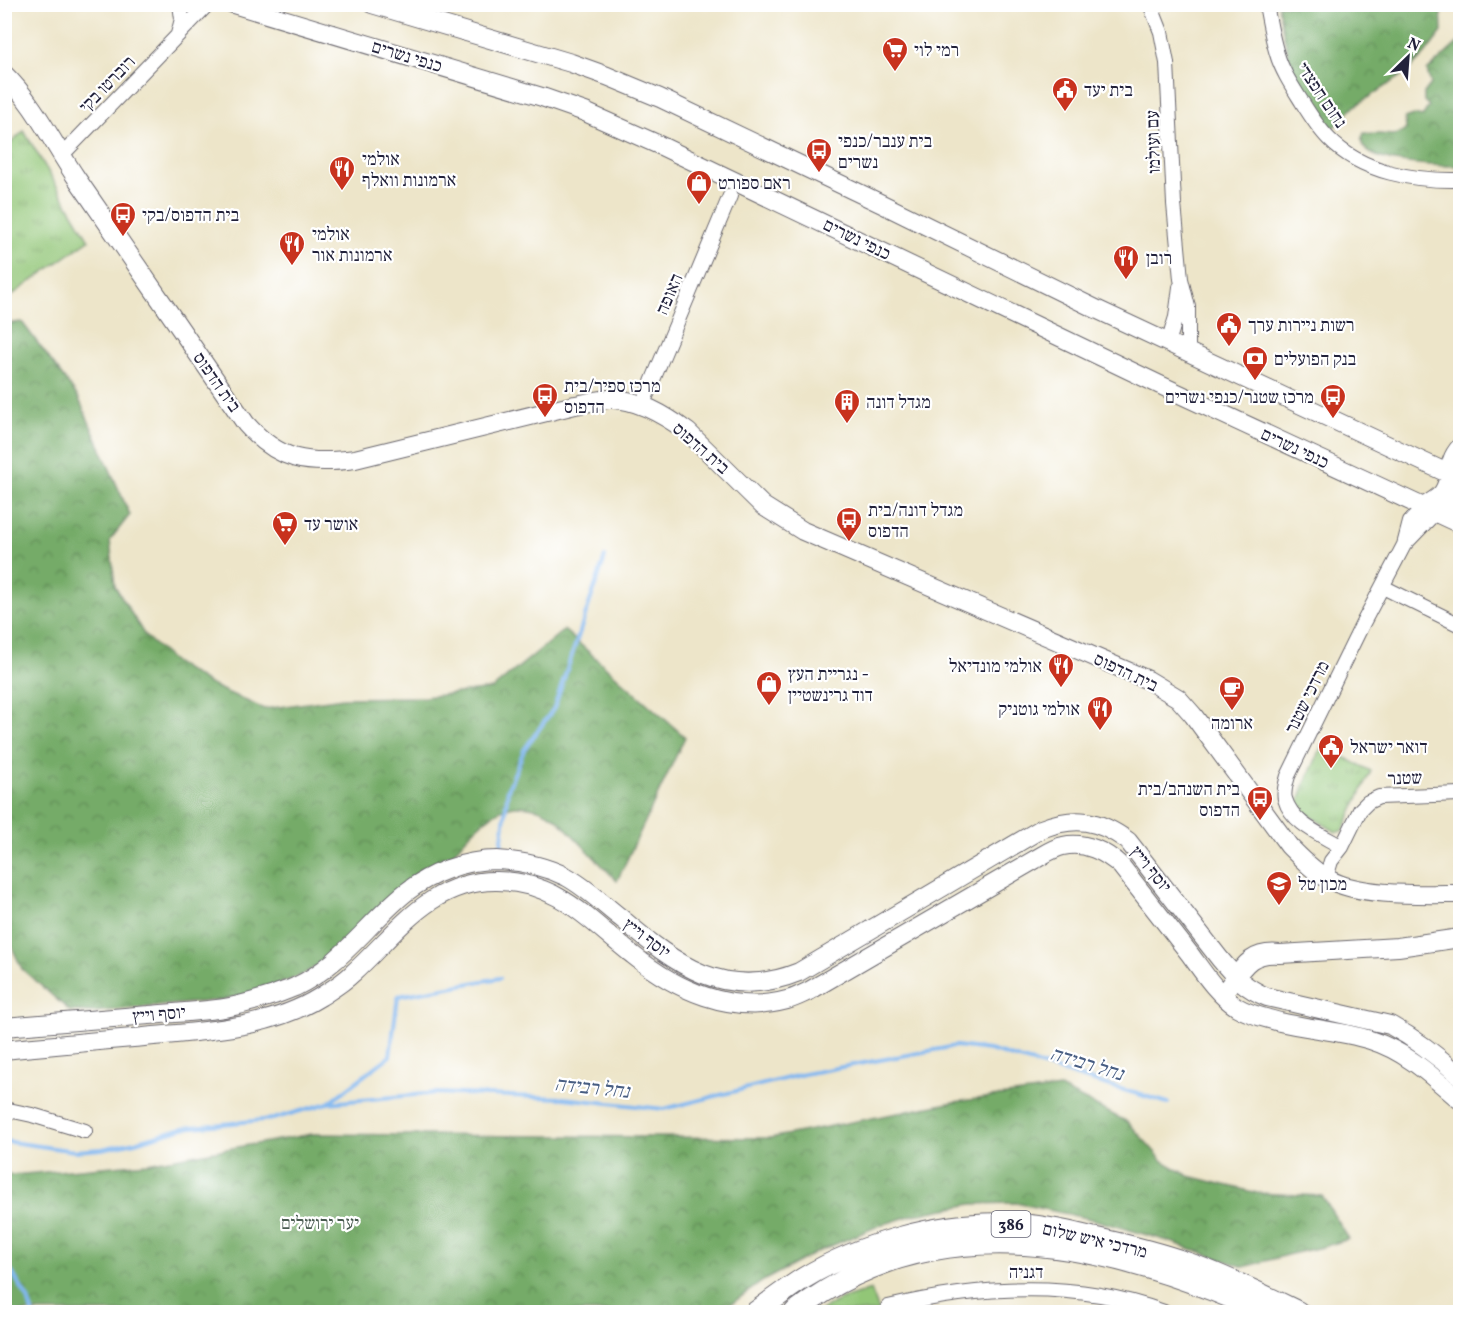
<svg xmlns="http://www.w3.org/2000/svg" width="1465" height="1317" viewBox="0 0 1465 1317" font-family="Vollkorn,'Frank Ruhl Libre',serif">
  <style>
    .grass { fill: url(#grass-tufts); stroke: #5a7459; stroke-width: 1.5 }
    .forest { fill: url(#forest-crowns); stroke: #4c6652; stroke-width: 1.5 }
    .park { fill: #92c677; stroke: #5a7459; stroke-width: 1.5 }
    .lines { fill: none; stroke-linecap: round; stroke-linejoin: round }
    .stream { stroke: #81b7f0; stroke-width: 4 }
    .street-casing { stroke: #69666d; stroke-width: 16 }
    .secondary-casing { stroke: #69666d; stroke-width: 20 }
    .primary-casing { stroke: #69666d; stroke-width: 23 }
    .street { stroke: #fff; stroke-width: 14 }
    .secondary { stroke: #fff; stroke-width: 18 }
    .primary { stroke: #fff; stroke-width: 21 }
    .labels { text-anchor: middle; stroke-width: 4.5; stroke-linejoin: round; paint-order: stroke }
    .shield { fill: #fff; stroke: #646476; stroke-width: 1.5 }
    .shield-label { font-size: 16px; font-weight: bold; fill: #22223b }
    .poi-label { font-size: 18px; fill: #22223b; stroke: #fff; text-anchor: start }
    .street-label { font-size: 18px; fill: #22223b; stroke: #fff }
    .park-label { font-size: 18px; fill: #495b50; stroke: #fff }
    .water-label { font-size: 20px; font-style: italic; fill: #485e83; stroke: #fff }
  </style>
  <defs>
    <pattern id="grass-tufts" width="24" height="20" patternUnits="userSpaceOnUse" patternTransform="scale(1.5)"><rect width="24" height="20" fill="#92c677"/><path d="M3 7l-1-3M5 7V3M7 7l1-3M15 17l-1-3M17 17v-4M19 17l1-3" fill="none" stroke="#77a063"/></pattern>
    <pattern id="forest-crowns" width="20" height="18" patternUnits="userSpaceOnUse" patternTransform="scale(1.5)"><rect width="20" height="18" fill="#75ab68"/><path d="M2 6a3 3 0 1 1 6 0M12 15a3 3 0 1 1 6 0" fill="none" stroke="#608b57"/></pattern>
  </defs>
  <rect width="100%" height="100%" fill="#fff"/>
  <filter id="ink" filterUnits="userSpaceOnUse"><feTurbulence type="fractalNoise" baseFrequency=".0167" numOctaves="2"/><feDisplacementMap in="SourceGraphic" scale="12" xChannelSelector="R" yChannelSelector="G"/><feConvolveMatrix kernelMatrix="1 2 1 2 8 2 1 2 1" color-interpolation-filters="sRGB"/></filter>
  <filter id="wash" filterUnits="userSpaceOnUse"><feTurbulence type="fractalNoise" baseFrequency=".008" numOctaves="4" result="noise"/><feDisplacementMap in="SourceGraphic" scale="24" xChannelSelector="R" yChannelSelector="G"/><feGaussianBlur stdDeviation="1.35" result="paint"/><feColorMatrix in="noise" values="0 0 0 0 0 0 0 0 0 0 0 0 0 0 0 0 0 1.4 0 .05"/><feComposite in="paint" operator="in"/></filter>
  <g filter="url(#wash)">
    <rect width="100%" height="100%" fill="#ede5c9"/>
    <path class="grass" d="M 24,131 L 89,240 L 5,300 L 5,148 Z
      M 1322,746 L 1371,771 L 1343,831 L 1336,832 L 1305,813 L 1299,802 L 1304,786 Z"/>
    <path class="forest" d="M 1278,5 L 1441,5 L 1442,32 L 1425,54 L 1407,72 L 1355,106 L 1334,127 L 1329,127 C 1295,97 1285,47 1278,5 Z
      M 1460,41 L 1460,166 C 1445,166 1345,166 1364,133 C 1375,135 1364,134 1375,134 C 1387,133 1397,139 1406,129 L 1405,118 L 1414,115 L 1422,117 L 1429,106 L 1424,101 L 1424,93 L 1431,84 L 1427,71 Z
      M 22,322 L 78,397 L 130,515 L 110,540 L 115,586 L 145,636 L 175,663 L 209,684 L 264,709 L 343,698 L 424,697 L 492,689 L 564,630 L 685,737 L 617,881 L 556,818 C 543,810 531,805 515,806 C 490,808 459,843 447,863 L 320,964 L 302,975 L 267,989 L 222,1000 L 94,1012 L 70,1011 L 22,969 L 5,932 L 5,324 Z
      M 1060,1088 L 1128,1122 L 1163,1161 L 1189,1176 L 1257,1193 L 1322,1196 L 1349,1239 L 1322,1247 L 1287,1255 L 1244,1267 L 1168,1241 L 1095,1220 L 1016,1203 L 972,1204 L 913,1215 L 878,1226 L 817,1252 L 763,1281 L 720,1312 L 5,1312 L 5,1173 L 13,1175 L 147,1163 L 312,1134 L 770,1138 L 954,1102 Z"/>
    <path class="park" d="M 871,1290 L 879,1311 L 875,1312 L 818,1312 L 837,1301 Z"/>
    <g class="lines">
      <path class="stream" d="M 501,848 L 508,789 L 524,750 L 554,708 L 605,557
        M 328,1103 L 390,1056 L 398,996 L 500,978
        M 4,1141 L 75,1151 L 102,1149 L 135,1142 L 183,1128 L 273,1119 L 328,1103 L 436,1093 L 563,1098 L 664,1109 L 804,1074 L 956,1046 L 989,1050 L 1168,1103
        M 4,1259 L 28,1299 L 32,1312"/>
    </g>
  </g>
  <g filter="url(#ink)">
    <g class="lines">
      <defs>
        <path id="street" d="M 1150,4 L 1161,32 L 1167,63 L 1174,204 L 1181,279 L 1188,307 L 1188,347 L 1191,354
          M 1266,4 C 1269,21 1272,38 1277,54 C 1282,71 1292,86 1302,102 C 1310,115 1318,128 1329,139 C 1362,173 1415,181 1460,180
          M 178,34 L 182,19 L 180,4
          M 61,156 L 208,4
          M 1168,343 L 1176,317 L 1180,287
          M 642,406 L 730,196
          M 1405,544 L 1435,513
          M 1383,587 L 1460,625
          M 1342,847 C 1322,835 1292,824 1285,799 C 1283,792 1286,783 1288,776 L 1363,623 L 1404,545 L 1410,522 L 1424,507
          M 1326,878 L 1331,861 L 1342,847 L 1360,810 L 1368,802 L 1379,797 L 1460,794
          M 4,1109 L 32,1115 L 85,1131
          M 888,1307 C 977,1286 1076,1279 1164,1312"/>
        <path id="secondary" d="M 233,4 L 542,97 L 585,112 L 657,144 L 1158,384 L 1460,524
          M 372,4 L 571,63 L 607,76 L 660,98 L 882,204 L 1096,309 L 1460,479
          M 4,74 C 35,104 53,144 77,179 C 133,261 190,342 246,424 C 279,461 307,465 355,459 L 575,405 C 586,403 598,400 609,399 C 637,398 666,416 688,432 L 763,506 L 803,531 L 1148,680 L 1178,698 L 1193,715 L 1289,846 C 1301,858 1313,871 1328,879 C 1360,897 1423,894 1460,894
          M 1424,507 C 1430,502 1438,499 1443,492 C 1453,477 1445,464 1460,447
          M 1435,513 L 1455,500 L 1460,492
          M 1229,986 C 1244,965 1252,951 1280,954 L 1398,947 L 1460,938
          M 4,1027 C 53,1023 101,1019 149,1015 C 172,1013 194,1012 217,1009 C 236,1007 255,1001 274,995 C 281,992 288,990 295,987 C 340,966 367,924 405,893 C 430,873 464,860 497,860 C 521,861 545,866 567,877 C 587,888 603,904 621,918 C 676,965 725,1002 799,972 L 1041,829 C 1075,816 1098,819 1128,841 L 1220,959 C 1235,977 1245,988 1267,997 L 1390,1025 C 1416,1039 1438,1056 1460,1076
          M 4,1050 C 51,1045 98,1041 144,1037 C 202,1031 269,1029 320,997 C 331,990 343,983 353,973 C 397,933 430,880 497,881 C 559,882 588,920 633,955 C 676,990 731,1015 787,1000 C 795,998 802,994 809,991 L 1036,859 C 1045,854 1053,848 1063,846 C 1085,841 1106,852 1121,866 C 1144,895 1166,924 1189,953 C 1203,972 1217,994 1237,1007 C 1250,1015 1266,1018 1280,1022 C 1310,1029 1341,1031 1370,1040 C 1406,1051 1433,1077 1460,1100"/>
        <path id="primary" d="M 756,1312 C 772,1300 788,1288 804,1278 C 860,1244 939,1222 1004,1224 C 1035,1224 1064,1231 1094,1238 C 1126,1245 1159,1253 1190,1264 C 1227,1277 1263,1295 1298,1312
          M 795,1312 C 937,1202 1110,1243 1260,1310"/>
      </defs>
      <use href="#street" class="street-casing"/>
      <use href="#secondary" class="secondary-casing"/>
      <use href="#primary" class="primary-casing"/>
      <use href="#street" class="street"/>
      <use href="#secondary" class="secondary"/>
      <use href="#primary" class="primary"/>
    </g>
  </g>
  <defs>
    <symbol id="supermarket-pin" viewBox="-11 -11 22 30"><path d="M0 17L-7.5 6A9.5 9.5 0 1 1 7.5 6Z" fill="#c8321e" stroke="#fff"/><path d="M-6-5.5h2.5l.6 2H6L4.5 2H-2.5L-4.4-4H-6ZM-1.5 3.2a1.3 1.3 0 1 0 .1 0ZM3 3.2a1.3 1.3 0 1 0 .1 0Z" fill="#fff"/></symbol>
    <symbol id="civic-pin" viewBox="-11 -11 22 30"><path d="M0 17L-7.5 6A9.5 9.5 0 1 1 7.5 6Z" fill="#c8321e" stroke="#fff"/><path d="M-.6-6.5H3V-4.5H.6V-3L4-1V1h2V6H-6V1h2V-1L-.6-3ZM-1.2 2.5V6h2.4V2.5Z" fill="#fff"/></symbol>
    <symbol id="bus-pin" viewBox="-11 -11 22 30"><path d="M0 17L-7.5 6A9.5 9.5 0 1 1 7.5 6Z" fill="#c8321e" stroke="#fff"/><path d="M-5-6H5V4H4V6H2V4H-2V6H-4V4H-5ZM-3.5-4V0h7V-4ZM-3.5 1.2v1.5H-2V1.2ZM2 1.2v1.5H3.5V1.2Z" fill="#fff"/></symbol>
    <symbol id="restaurant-pin" viewBox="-11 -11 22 30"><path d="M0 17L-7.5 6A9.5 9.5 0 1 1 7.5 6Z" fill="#c8321e" stroke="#fff"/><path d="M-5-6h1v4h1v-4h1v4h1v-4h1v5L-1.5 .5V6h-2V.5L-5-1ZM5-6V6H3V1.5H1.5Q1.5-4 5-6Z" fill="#fff"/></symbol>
    <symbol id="shop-pin" viewBox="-11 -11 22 30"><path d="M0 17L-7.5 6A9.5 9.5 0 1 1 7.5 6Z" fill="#c8321e" stroke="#fff"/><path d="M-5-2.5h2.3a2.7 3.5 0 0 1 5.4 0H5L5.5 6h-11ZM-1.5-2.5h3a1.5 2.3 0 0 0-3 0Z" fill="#fff"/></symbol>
    <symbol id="bank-pin" viewBox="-11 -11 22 30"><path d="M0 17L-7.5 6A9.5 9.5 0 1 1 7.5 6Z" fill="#c8321e" stroke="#fff"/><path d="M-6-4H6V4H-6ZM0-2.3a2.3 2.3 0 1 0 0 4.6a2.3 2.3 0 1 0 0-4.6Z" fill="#fff"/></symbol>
    <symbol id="building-pin" viewBox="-11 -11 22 30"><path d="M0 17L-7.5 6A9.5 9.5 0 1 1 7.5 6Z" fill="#c8321e" stroke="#fff"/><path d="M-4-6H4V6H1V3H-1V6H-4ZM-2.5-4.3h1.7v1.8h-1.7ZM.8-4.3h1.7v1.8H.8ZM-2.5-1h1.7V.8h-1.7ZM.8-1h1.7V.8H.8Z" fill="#fff"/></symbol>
    <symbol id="cafe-pin" viewBox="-11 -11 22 30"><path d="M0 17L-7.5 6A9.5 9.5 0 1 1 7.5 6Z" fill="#c8321e" stroke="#fff"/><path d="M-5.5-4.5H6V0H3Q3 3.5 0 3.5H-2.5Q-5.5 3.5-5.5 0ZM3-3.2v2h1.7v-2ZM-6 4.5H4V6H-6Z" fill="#fff"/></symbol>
    <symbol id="university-pin" viewBox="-11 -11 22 30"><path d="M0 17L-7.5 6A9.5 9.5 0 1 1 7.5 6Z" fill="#c8321e" stroke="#fff"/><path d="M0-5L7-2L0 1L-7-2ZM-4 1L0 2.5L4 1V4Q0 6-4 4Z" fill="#fff"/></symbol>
  </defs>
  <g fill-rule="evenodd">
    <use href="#supermarket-pin" x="880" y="35" width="30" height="40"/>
    <use href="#civic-pin" x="1050" y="75" width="30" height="40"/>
    <use href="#bus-pin" x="804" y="136" width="30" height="40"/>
    <use href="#restaurant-pin" x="327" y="154" width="30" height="40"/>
    <use href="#shop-pin" x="684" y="168" width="30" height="40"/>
    <use href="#bus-pin" x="108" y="200" width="30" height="40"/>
    <use href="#restaurant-pin" x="277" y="229" width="30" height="40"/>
    <use href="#restaurant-pin" x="1111" y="243" width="30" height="40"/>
    <use href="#civic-pin" x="1214" y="310" width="30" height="40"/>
    <use href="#bank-pin" x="1240" y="344" width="30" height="40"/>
    <use href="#bus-pin" x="530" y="381" width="30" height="40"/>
    <use href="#bus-pin" x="1318" y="382" width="30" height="40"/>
    <use href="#building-pin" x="832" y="387" width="30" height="40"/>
    <use href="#bus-pin" x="834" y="505" width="30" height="40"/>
    <use href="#supermarket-pin" x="270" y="509" width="30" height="40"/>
    <use href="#restaurant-pin" x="1046" y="651" width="30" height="40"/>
    <use href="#shop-pin" x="754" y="669" width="30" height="40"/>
    <use href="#cafe-pin" x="1217" y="674" width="30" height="40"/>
    <use href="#restaurant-pin" x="1085" y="694" width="30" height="40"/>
    <use href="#civic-pin" x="1316" y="732" width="30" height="40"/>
    <use href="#bus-pin" x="1245" y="784" width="30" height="40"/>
    <use href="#university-pin" x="1264" y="869" width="30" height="40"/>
  </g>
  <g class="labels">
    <rect class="shield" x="991.5" y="1211" width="39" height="26" rx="4.5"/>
    <g class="shield-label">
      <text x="1011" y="1230">386</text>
    </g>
    <g class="poi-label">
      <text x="914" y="56">רמי לוי</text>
      <text x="1084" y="96">בית יעד</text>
      <text x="838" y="147">בית ענבר/כנפי<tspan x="838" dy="21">נשרים</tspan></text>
      <text x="362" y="165">אולמי<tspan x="362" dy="21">ארמונות וואלף</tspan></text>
      <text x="718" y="189">ראם ספורט</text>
      <text x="142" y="221">בית הדפוס/בקי</text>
      <text x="312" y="240">אולמי<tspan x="312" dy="21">ארמונות אור</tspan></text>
      <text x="1146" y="264">רובן</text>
      <text x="1248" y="331">רשות ניירות ערך</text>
      <text x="1274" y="365">בנק הפועלים</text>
      <text x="564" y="392">מרכז ספיר/בית<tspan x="564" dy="21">הדפוס</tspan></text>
      <text x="1314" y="403" text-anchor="end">מרכז שטנר/כנפי נשרים</text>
      <text x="866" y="408">מגדל דונה</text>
      <text x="868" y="516">מגדל דונה/בית<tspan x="868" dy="21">הדפוס</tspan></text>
      <text x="304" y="530">אושר עד</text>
      <text x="1042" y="672" text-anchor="end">אולמי מונדיאל</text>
      <text x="788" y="680">נגריית העץ -<tspan x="788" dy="21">דוד גרינשטיין</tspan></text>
      <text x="1080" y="715" text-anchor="end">אולמי גוטניק</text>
      <text x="1232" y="729" text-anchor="middle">ארומה</text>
      <text x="1350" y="753">דואר ישראל</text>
      <text x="1240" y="795" text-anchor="end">בית השנהב/בית<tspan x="1240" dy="21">הדפוס</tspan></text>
      <text x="1298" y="890">מכון טל</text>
    </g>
    <g class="street-label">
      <text transform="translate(407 56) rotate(17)" y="6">כנפי נשרים</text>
      <text transform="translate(107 84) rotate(-46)" y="6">רוברטו בקי</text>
      <text transform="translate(1322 95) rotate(56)" y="6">נחום חפצדי</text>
      <text transform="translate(1153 142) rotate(-92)" y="6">עם ועולמו</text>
      <text transform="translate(857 239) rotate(26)" y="6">כנפי נשרים</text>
      <text transform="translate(669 294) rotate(-67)" y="6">האופה</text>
      <text transform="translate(217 382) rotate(55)" y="6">בית הדפוס</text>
      <text transform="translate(701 448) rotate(41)" y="6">בית הדפוס</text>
      <text transform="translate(1295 448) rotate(25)" y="6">כנפי נשרים</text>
      <text transform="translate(1126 672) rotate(25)" y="6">בית הדפוס</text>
      <text transform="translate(1307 697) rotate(-64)" y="6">מרדכי שטנר</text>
      <text transform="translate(1405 778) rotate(-2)" y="6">שטנר</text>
      <text transform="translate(1151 869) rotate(51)" y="6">יוסף וייץ</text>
      <text transform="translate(647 938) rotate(37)" y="6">יוסף וייץ</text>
      <text transform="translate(159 1014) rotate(-5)" y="6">יוסף וייץ</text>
      <text transform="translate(1095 1240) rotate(13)" y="6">מרדכי איש שלום</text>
      <text x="1026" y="1278">דגניה</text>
    </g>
    <g class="park-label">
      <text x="320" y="1229">יער ירושלים</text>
    </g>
    <g class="water-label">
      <text transform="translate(1087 1063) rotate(17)" y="7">נחל רבידה</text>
      <text transform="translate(592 1087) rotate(6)" y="7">נחל רבידה</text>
    </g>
  </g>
  <rect width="1465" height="1317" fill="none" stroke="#fff" stroke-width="24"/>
  <g transform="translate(1408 57) rotate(25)" stroke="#ffffff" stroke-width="4.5" paint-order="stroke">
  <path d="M0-4.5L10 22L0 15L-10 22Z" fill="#22223b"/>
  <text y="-9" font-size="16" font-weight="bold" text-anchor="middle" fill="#22223b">N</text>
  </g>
</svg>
